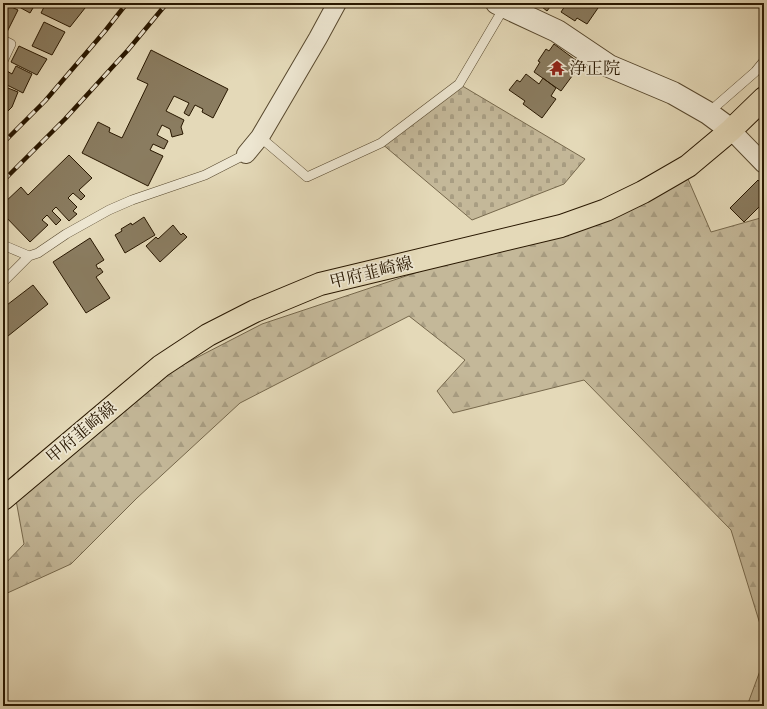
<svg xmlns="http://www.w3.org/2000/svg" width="767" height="709" viewBox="0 0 767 709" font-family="'IM FELL DW Pica','Noto Serif JP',serif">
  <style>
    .forest { fill: url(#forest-firs); stroke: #76684c }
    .cemetery { fill: url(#cemetery-stones); stroke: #76684c }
    .building { fill: #8a7c60; stroke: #281700 }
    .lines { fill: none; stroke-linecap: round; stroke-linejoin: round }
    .service-casing { stroke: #57482e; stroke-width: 10 }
    .minor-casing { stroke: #57482e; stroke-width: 20 }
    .tertiary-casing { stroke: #57482e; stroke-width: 24 }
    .primary-casing { stroke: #281700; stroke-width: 24 }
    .service { stroke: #ede6d1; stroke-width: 9 }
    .minor { stroke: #ede6d1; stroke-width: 18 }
    .tertiary { stroke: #ede6d1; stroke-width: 22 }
    .primary { stroke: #e4d9b8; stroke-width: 22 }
    .rail-casing { stroke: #281700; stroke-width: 4.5 }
    .rail { stroke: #ede6d1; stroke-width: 3; stroke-dasharray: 9; stroke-linecap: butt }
    .labels { text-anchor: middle; stroke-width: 3.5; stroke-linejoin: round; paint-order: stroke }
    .poi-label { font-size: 17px; fill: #281700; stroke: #ede6d1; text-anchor: start }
    .street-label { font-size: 17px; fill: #281700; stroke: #ede6d1 }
  </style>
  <defs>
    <pattern id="forest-firs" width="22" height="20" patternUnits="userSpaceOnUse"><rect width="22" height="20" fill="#c4b899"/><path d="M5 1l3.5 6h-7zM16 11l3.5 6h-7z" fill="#a89d82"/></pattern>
    <pattern id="cemetery-stones" width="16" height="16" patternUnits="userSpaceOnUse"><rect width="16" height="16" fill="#c4b899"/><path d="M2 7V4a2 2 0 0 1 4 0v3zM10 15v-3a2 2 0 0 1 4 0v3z" fill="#a89d82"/></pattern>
  </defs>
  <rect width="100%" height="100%" fill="#e4d9b8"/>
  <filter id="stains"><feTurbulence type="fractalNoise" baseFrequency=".005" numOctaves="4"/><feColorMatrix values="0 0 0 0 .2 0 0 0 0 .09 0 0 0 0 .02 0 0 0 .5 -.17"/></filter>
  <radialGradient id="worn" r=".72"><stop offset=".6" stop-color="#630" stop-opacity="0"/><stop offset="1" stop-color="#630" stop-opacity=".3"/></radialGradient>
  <path class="forest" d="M 688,179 L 711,232 L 764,217 L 764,637 L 731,530 L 584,380 L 453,413 L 437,391 L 465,360 L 409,316 L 240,403 L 137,498 L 71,564 L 3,595 L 3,566 L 24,544 L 16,500 L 165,374 L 262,324 L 460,258 L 660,190 Z
    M 764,660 L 764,706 L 747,706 Z"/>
  <path class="cemetery" d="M 459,84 L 585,159 L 564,184 L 472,220 L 381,143 Z"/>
  <path class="building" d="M 3,3 L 18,10 L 6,34 L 3,33 Z
    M 12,3 L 36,3 L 30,13 Z
    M 46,3 L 89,3 L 70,27 L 41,13 Z
    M 537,3 L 553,3 L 547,11 Z
    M 567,3 L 599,3 L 596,7 L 598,8 L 587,24 L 577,18 L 575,21 L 561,12 Z
    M 44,22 L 65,32 L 52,55 L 32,46 Z
    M 554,44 L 581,64 L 561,91 L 534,72 L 540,62 L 538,61 L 546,49 L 549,51 Z
    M 19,46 L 47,59 L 37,75 L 11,62 Z
    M 151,50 L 228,89 L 213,118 L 202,112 L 203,109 L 195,105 L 189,116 L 184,113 L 189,103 L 174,96 L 166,111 L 184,120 L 181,127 L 183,134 L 172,137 L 170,129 L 162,125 L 157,135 L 168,141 L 164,149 L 153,144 L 150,150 L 163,156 L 148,186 L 82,153 L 98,122 L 110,128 L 109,132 L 122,138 L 148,84 L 137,79 Z
    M 16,66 L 32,74 L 23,93 L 3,83 L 3,80 L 7,71 L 12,74 Z
    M 526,74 L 539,84 L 543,78 L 556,88 L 551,96 L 556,99 L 542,118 L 523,104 L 525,101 L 509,90 L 517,80 L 520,82 Z
    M 3,86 L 18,92 L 12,107 L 3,116 Z
    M 69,155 L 92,178 L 79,190 L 85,196 L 81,200 L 73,193 L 68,198 L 77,207 L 73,211 L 77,214 L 69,221 L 56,207 L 52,211 L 61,220 L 56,225 L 47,215 L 42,220 L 48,225 L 30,242 L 3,214 L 3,204 L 21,187 L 28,195 Z
    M 758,180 L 764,187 L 764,202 L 744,222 L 730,208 Z
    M 144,217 L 155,235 L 125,253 L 115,235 L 122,231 L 121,229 L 131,223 L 132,225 Z
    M 173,225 L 181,235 L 183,233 L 187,237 L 160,262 L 146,246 L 156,237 L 158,239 Z
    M 90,238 L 104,260 L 96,265 L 98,269 L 100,268 L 103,272 L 96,277 L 110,298 L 86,313 L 53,262 Z
    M 33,285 L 48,304 L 3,340 L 3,308 Z"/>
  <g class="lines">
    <defs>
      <path id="service" d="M 3,40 L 11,44 L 3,61
        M 708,113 L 755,72 L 764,61
        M 260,137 L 307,177 L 381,143 L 459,84 L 505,6
        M 3,245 L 29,256 L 38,253 L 66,234 L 109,210 L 132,200 L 205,175 L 246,154
        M 3,282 L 29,256"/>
      <path id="minor" d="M 731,130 L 764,164
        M 246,154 L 260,137 L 318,38 L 337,3"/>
      <path id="tertiary" d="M 497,3 L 557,31 L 609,66 L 673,93 L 708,113 L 731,130"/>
      <path id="primary" d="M 3,499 L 161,366 L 208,335 L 255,311 L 320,284 L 561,226 L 606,210 L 643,192 L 688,166 L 731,130 L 764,98"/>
    </defs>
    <use href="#service" class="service-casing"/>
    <use href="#minor" class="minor-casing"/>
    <use href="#tertiary" class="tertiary-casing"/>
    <use href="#primary" class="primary-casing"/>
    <use href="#service" class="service"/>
    <use href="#minor" class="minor"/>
    <use href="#tertiary" class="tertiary"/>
    <use href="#primary" class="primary"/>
    <defs>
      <path id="rail" d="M 3,143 L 45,101 L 105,31 L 127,3
        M 3,181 L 65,119 L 128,50 L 167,3"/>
    </defs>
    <use href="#rail" class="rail-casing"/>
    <use href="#rail" class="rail"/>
  </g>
  <defs>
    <symbol id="temple-bare" viewBox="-9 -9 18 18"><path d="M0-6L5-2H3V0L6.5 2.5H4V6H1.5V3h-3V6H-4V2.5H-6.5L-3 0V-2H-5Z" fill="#8f2418" stroke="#ede6d1" stroke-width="2.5" paint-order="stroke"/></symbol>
  </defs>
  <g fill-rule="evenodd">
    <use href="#temple-bare" x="546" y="57" width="22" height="22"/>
  </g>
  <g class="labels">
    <g class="poi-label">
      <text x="569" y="74">浄正院</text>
    </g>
    <g class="street-label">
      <text transform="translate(371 272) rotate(-14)" y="6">甲府韮崎線</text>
      <text transform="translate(81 432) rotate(-40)" y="6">甲府韮崎線</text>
    </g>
  </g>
  <rect width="767" height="709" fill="none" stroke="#e4d9b8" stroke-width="16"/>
  <rect x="4" y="4" width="759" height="701" fill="none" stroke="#281700" stroke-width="2"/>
  <rect x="8" y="8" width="751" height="693" fill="none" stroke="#281700"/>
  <rect width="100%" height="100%" filter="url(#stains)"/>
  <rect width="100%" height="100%" fill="url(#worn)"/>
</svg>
